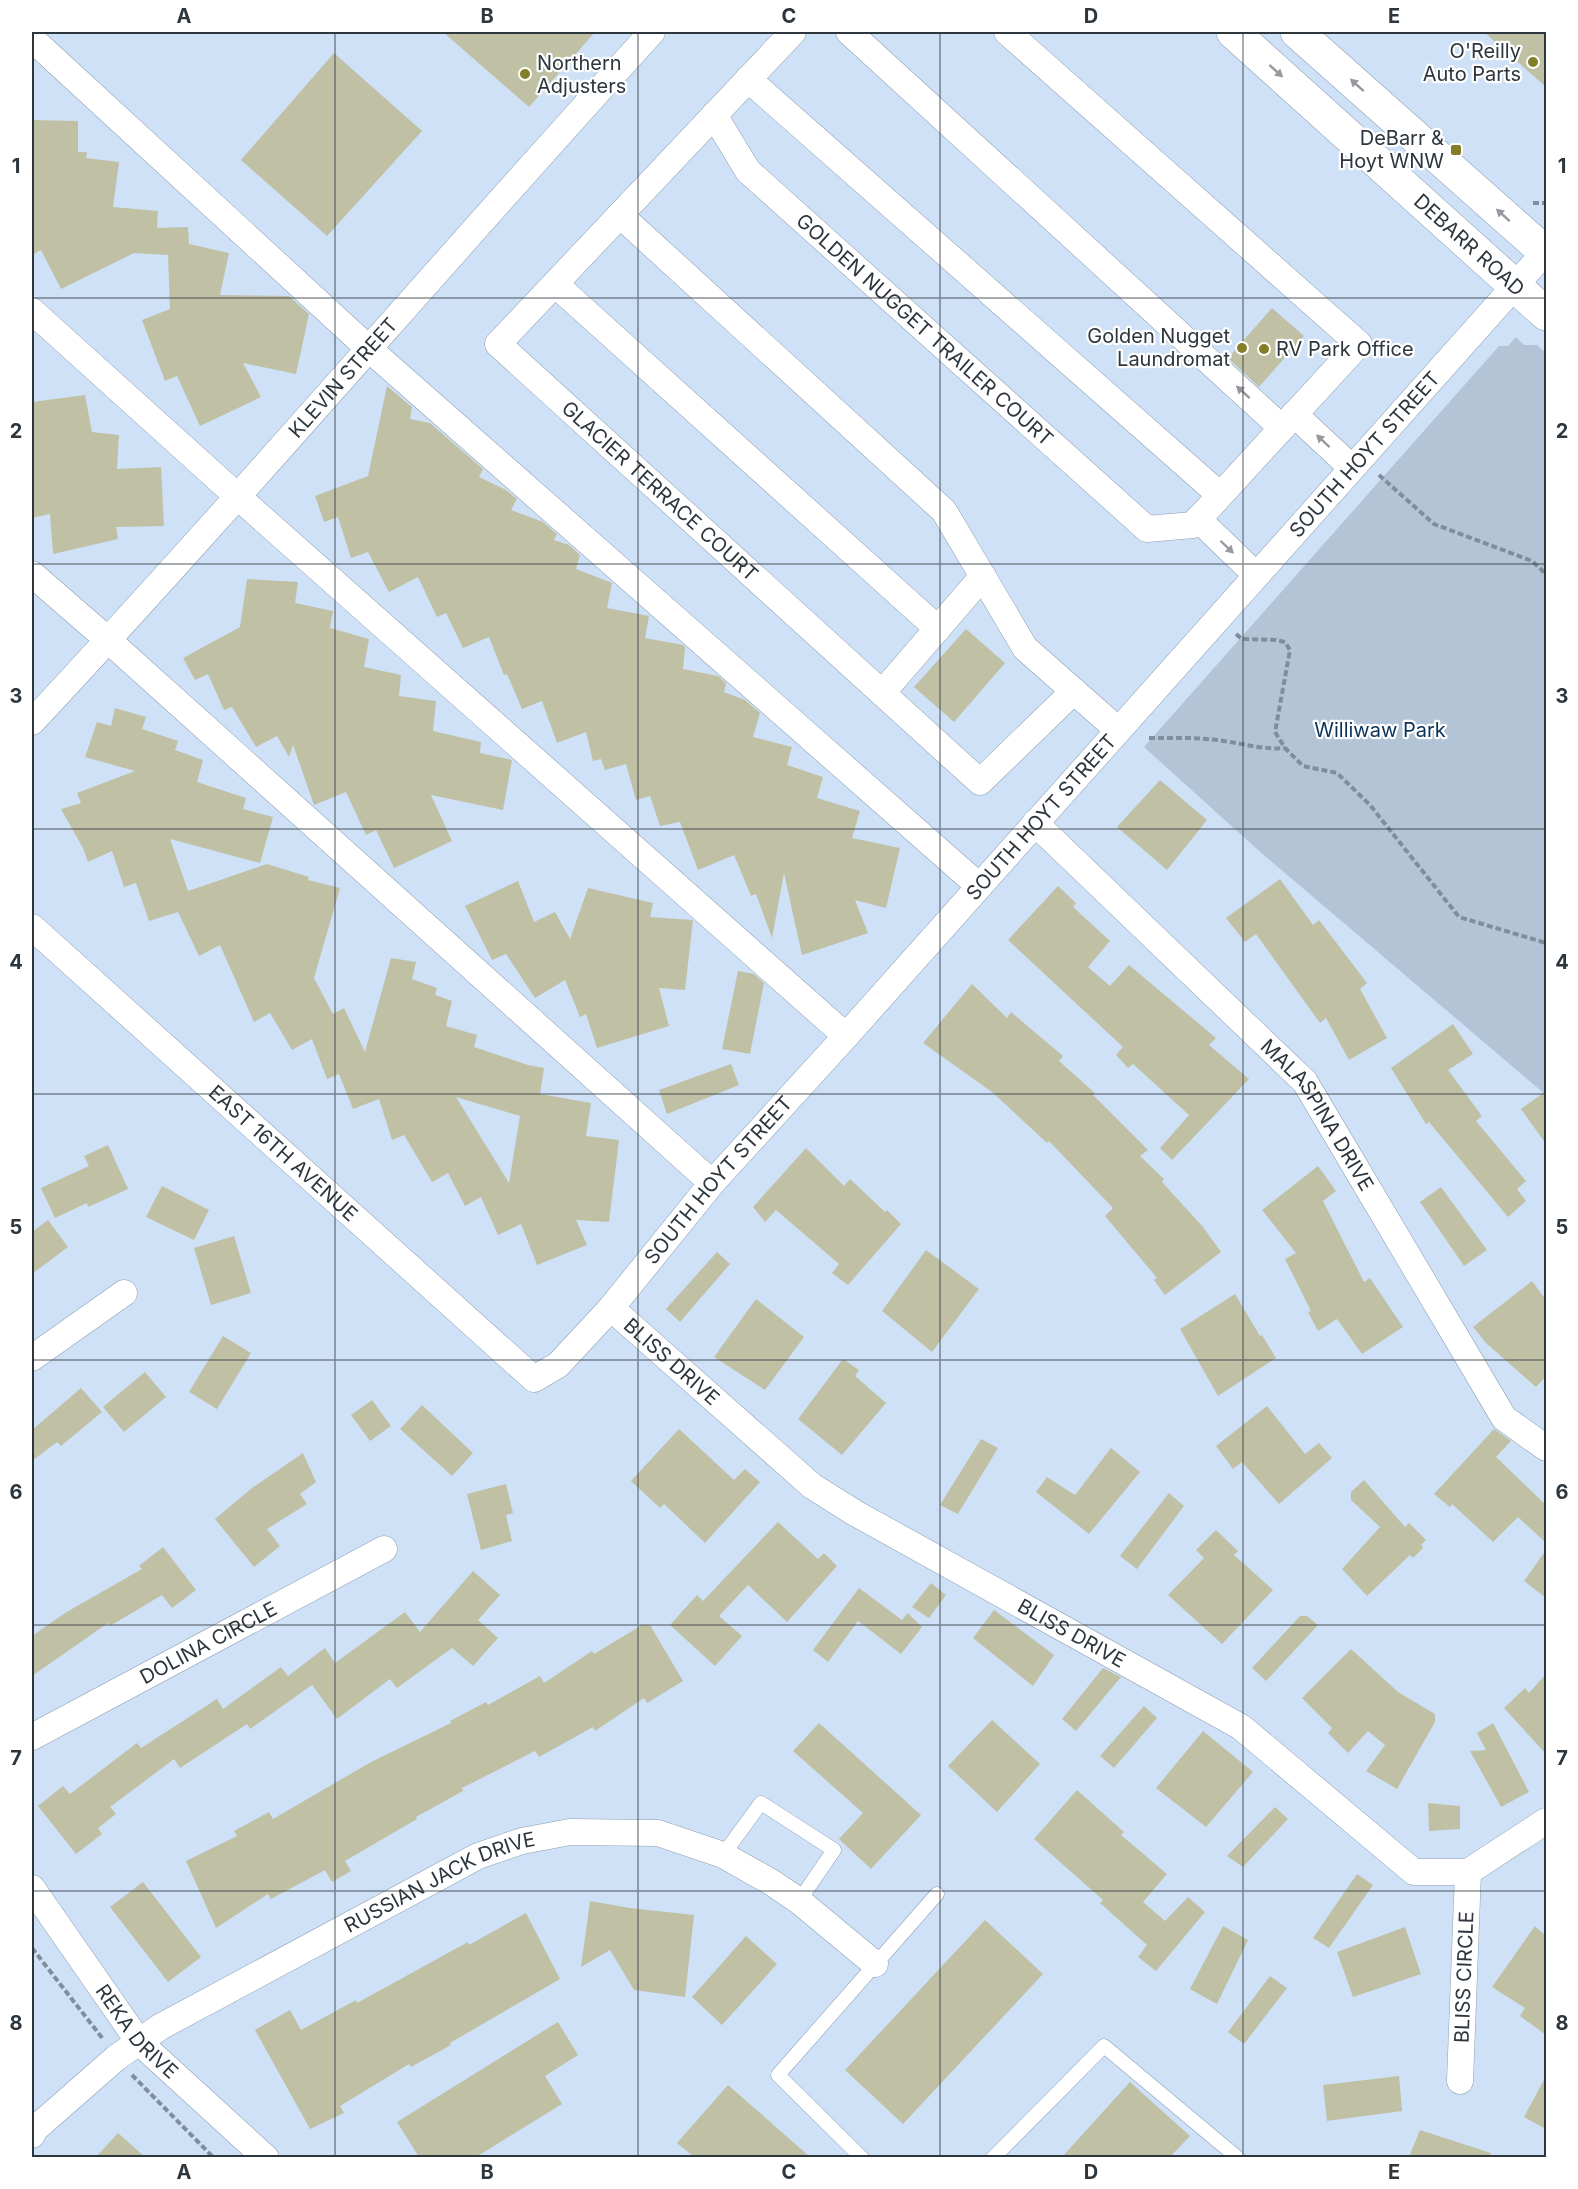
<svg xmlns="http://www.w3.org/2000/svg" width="1578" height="2189" viewBox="0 0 1578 2189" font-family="Inter,sans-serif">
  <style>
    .green { fill: #b3c4d6 }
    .building { fill: #c0c0a5; fill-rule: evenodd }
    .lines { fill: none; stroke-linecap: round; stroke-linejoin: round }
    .lane-casing { stroke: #8d9fb4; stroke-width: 15 }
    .street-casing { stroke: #8d9fb4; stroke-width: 27 }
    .secondary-casing { stroke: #8d9fb4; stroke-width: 34 }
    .path { stroke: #808d9c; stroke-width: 4; stroke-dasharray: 6 3; stroke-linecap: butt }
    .lane { stroke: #fff; stroke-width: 14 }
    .street { stroke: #fff; stroke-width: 26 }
    .secondary { stroke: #fff; stroke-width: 33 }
    .oneway { fill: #969a9e }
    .grid { fill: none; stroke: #2d353d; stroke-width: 1.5; stroke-opacity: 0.55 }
    .poi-dot { fill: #847e26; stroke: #fff; stroke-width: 2 }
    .labels { text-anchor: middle; stroke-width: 4.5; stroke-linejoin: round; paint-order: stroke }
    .poi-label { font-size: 20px; fill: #2d353d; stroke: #fff; text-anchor: end }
    .street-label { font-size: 20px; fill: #2d353d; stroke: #fff }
    .park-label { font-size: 20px; fill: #0a3258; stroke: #fff }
    .neatline { fill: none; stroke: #2d353d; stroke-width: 2 }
    .grid-label { font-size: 20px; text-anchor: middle; font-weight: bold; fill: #2d353d }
  </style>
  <rect width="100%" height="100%" fill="#cee1f7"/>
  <path class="green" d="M 1516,337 L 1524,345 L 1537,345 L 1546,353 L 1546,1095 L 1258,850 L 1144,747 L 1499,346 L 1508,346 Z"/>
  <path class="building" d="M 443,32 L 595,32 L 529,107 Z
    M 1484,32 L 1546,32 L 1546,87 Z
    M 334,53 L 422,131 L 327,236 L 241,160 Z
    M 32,120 L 78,121 L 78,152 L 87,152 L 86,158 L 119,162 L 113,207 L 158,211 L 157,228 L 188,227 L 189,244 L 229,253 L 220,295 L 289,296 L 309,314 L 296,374 L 243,363 L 261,397 L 200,426 L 177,376 L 165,381 L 142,320 L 170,309 L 168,255 L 134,253 L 61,289 L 41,250 L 32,255 Z
    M 1272,308 L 1304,336 L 1259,387 L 1228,358 Z
    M 387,386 L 412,407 L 410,419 L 430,423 L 483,469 L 479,477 L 506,490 L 517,499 L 511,510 L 543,522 L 557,534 L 554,540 L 569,545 L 580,555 L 576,569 L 612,583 L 607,608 L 649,616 L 645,638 L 683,645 L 685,647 L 683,669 L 718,676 L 726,683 L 724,692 L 745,700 L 760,713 L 753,737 L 792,747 L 787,765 L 823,777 L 817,798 L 860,811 L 852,838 L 900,848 L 886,908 L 855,900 L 868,933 L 802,955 L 784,873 L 772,938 L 756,894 L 751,896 L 734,855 L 698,870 L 680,822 L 660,826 L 650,796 L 636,800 L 626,764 L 605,770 L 601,759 L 593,761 L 586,732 L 557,743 L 542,701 L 522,709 L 507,674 L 504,675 L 489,637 L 463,648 L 446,613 L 437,617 L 418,577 L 389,592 L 368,552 L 351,558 L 338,517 L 324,522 L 315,496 L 368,476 Z
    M 85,395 L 92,432 L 119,435 L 117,469 L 161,467 L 164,526 L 116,527 L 118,539 L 53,554 L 50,514 L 32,518 L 32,402 Z
    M 247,579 L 298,582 L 295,603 L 333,611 L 330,628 L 369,639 L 364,667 L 401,675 L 399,696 L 436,701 L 433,731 L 481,742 L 480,753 L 512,760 L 503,810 L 431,795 L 452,841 L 394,868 L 376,830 L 366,835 L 346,792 L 314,805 L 293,745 L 289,757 L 277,736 L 256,747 L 232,707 L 224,710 L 208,674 L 195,680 L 183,658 L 240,627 Z
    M 966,629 L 1005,663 L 954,722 L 914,687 Z
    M 115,708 L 146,717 L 142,729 L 178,741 L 175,750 L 203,760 L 197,782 L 246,798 L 243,809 L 273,817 L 260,863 L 170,839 L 188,891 L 267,864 L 309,877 L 308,880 L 340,888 L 314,978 L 333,1014 L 344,1008 L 365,1052 L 391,958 L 416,962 L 412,979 L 437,988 L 435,995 L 452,1001 L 446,1026 L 477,1035 L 474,1047 L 528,1065 L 544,1068 L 540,1094 L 591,1103 L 586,1136 L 619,1140 L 609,1222 L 576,1220 L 587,1245 L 537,1265 L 521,1224 L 498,1235 L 481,1197 L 465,1206 L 448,1173 L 432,1182 L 404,1135 L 392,1140 L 379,1099 L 353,1109 L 339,1074 L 327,1079 L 312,1039 L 292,1050 L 270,1013 L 254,1022 L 220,945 L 199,956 L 178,912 L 149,921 L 136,883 L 124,887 L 112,851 L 88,862 L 83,848 L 61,809 L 81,803 L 77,793 L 135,771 L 85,757 L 97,722 L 111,726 ZM 456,1097 L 520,1116 L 509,1183 Z
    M 1160,780 L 1207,820 L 1167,870 L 1117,827 Z
    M 1280,879 L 1313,925 L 1319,920 L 1367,983 L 1360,989 L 1387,1038 L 1349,1060 L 1326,1018 L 1320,1023 L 1256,934 L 1245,942 L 1226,918 Z
    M 518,881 L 534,922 L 555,912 L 570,939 L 588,888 L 653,903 L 650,917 L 693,920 L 685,990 L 659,988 L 669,1026 L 597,1048 L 586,1014 L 580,1017 L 565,980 L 535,998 L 506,954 L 492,960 L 465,906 Z
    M 1058,886 L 1076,903 L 1073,907 L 1110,941 L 1088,967 L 1110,986 L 1129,965 L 1216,1038 L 1209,1045 L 1249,1079 L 1172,1160 L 1160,1148 L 1189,1115 L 1133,1064 L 1128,1068 L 1116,1055 L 1123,1047 L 1008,940 Z
    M 738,971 L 754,974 L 764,983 L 750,1054 L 722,1049 Z
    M 972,984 L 1007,1018 L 1011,1012 L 1063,1056 L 1059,1061 L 1095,1093 L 1093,1095 L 1148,1150 L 1140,1156 L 1164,1179 L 1162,1182 L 1203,1227 L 1221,1252 L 1165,1295 L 1154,1280 L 1157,1278 L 1105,1216 L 1113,1208 L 1049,1141 L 1047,1143 L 992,1092 L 923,1043 Z
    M 1453,1024 L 1473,1054 L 1448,1070 L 1482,1116 L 1476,1121 L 1526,1181 L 1517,1189 L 1526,1201 L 1508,1217 L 1429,1122 L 1426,1124 L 1391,1068 Z
    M 731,1064 L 739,1085 L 667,1114 L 659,1090 Z
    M 1546,1091 L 1546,1144 L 1521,1109 Z
    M 108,1145 L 128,1189 L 88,1207 L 87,1203 L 55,1218 L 41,1188 L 89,1166 L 84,1156 Z
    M 806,1148 L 844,1186 L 850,1179 L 885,1212 L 887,1210 L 901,1224 L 848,1285 L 832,1273 L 839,1264 L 776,1210 L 765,1222 L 753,1207 Z
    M 1318,1166 L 1336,1191 L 1323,1201 L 1364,1282 L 1370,1278 L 1403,1327 L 1362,1354 L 1337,1319 L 1318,1331 L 1308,1312 L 1311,1311 L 1285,1259 L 1296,1253 L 1262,1210 Z
    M 162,1186 L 209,1210 L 194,1240 L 146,1217 Z
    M 1441,1187 L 1487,1250 L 1464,1266 L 1420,1202 Z
    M 48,1220 L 68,1247 L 32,1274 L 32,1232 Z
    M 234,1236 L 251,1293 L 211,1305 L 194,1248 Z
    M 926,1250 L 979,1289 L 932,1352 L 882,1311 Z
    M 717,1252 L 730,1264 L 680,1322 L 666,1309 Z
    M 1532,1281 L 1546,1300 L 1546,1376 L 1536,1387 L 1486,1343 L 1473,1327 Z
    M 1235,1294 L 1260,1336 L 1262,1335 L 1276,1358 L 1218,1396 L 1180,1329 Z
    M 756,1299 L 804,1337 L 765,1390 L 714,1357 Z
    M 223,1336 L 251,1353 L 217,1409 L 189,1392 Z
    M 843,1359 L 859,1370 L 855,1376 L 886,1403 L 842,1455 L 798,1419 Z
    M 145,1372 L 166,1397 L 124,1432 L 103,1407 Z
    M 81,1388 L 102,1412 L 61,1446 L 57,1442 L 32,1461 L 32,1430 Z
    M 372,1400 L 391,1426 L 370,1441 L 351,1415 Z
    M 422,1405 L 473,1453 L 452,1476 L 400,1429 Z
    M 1267,1406 L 1305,1454 L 1319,1443 L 1332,1458 L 1279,1504 L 1242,1462 L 1233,1469 L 1216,1446 Z
    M 679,1429 L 734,1480 L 745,1469 L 760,1482 L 705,1543 L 664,1504 L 660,1508 L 631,1481 Z
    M 1494,1429 L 1511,1441 L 1496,1457 L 1546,1505 L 1546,1543 L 1518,1517 L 1493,1542 L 1452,1504 L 1450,1507 L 1434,1494 Z
    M 981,1439 L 998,1448 L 958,1514 L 940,1505 Z
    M 1111,1448 L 1140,1472 L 1089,1534 L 1036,1492 L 1047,1477 L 1075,1495 Z
    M 303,1453 L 316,1482 L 300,1494 L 307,1504 L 267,1529 L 280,1546 L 254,1567 L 215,1519 L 252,1488 Z
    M 1364,1480 L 1405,1527 L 1409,1523 L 1426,1540 L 1421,1545 L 1423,1548 L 1413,1558 L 1410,1555 L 1367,1596 L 1342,1569 L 1380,1527 L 1351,1500 L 1351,1492 Z
    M 506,1484 L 513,1513 L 506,1515 L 512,1541 L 481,1550 L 467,1494 Z
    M 1169,1493 L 1184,1506 L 1137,1569 L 1120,1556 Z
    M 778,1522 L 818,1559 L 824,1553 L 837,1566 L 787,1622 L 748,1585 L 719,1616 L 742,1636 L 715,1666 L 670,1625 L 697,1595 L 703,1601 Z
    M 1216,1530 L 1238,1551 L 1234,1555 L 1273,1590 L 1222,1644 L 1168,1595 L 1204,1558 L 1196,1550 Z
    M 163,1547 L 196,1590 L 172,1608 L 162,1595 L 110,1626 L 108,1623 L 32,1676 L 32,1636 L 65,1613 L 142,1569 L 139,1566 Z
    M 1546,1550 L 1546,1598 L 1524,1581 Z
    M 473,1571 L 500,1595 L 478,1620 L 498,1638 L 473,1666 L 452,1648 L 397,1688 L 390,1679 L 337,1719 L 312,1685 L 250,1729 L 247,1724 L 180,1768 L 174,1759 L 110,1807 L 116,1814 L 98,1828 L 102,1834 L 76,1854 L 38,1806 L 63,1786 L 70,1794 L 137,1743 L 141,1748 L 217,1699 L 223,1709 L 281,1667 L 288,1676 L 325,1648 L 335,1663 L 405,1612 L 420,1632 Z
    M 931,1583 L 946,1595 L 929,1618 L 912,1607 Z
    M 859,1588 L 902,1620 L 908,1613 L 922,1627 L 901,1654 L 858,1621 L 828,1662 L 813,1650 Z
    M 994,1610 L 1054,1655 L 1033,1686 L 973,1638 Z
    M 1300,1616 L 1307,1616 L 1318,1625 L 1266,1681 L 1252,1668 Z
    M 642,1625 L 650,1625 L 683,1681 L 647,1703 L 644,1698 L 595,1731 L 593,1727 L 539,1757 L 535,1751 L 462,1788 L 463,1791 L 416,1817 L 417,1819 L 345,1861 L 351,1871 L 332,1882 L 325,1870 L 271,1899 L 268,1894 L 216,1928 L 186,1861 L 237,1836 L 234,1831 L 269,1812 L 273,1819 L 371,1762 L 451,1723 L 450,1721 L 486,1702 L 488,1705 L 540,1676 L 544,1683 L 592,1651 L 594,1654 Z
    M 1351,1649 L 1398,1692 L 1435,1714 L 1435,1722 L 1397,1789 L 1366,1771 L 1385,1745 L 1368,1731 L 1348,1753 L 1328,1733 L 1332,1728 L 1302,1698 Z
    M 1103,1668 L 1121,1677 L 1076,1731 L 1062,1719 Z
    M 1546,1674 L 1546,1754 L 1504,1708 L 1525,1688 L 1529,1693 Z
    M 1144,1706 L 1157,1718 L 1114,1768 L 1100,1756 Z
    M 992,1720 L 1040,1764 L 997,1812 L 948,1766 Z
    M 819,1723 L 921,1815 L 871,1869 L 839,1839 L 863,1813 L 793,1751 Z
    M 1493,1723 L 1529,1792 L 1501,1807 L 1470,1751 L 1486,1750 L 1477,1733 Z
    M 1203,1731 L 1253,1772 L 1206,1827 L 1156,1788 Z
    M 1077,1790 L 1124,1832 L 1121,1835 L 1167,1874 L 1143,1902 L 1165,1921 L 1188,1897 L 1205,1912 L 1156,1971 L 1138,1957 L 1147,1945 L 1100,1903 L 1103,1900 L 1034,1839 Z
    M 1428,1803 L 1460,1806 L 1460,1829 L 1429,1831 Z
    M 1275,1807 L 1288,1819 L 1243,1867 L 1227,1856 Z
    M 1357,1874 L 1373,1885 L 1329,1948 L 1313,1938 Z
    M 143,1882 L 201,1957 L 168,1982 L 110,1907 Z
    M 590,1901 L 630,1908 L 694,1915 L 685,1997 L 634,1990 L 610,1950 L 581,1967 Z
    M 526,1913 L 560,1979 L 450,2043 L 451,2045 L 411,2067 L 409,2064 L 340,2106 L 344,2113 L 310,2129 L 255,2030 L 290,2010 L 301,2030 L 356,2000 L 357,2003 L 468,1942 L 469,1945 Z
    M 985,1920 L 1043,1974 L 903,2124 L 845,2070 Z
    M 1223,1926 L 1248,1940 L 1217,2004 L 1190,1989 Z
    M 1535,1926 L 1546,1936 L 1546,2035 L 1520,2016 L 1525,2008 L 1492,1987 Z
    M 1405,1927 L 1421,1974 L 1353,1997 L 1337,1952 Z
    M 746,1936 L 777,1964 L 722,2025 L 692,1997 Z
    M 1270,1976 L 1287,1988 L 1244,2044 L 1228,2032 Z
    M 558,2022 L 578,2055 L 545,2076 L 562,2104 L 476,2157 L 419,2157 L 397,2122 Z
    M 1399,2076 L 1402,2111 L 1327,2121 L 1323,2085 Z
    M 1546,2076 L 1546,2129 L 1524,2117 Z
    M 1130,2082 L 1190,2136 L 1170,2157 L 1062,2157 Z
    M 728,2085 L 810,2157 L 694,2157 L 677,2143 Z
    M 1420,2130 L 1491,2153 L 1490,2157 L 1409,2157 Z
    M 118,2133 L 145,2157 L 96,2157 Z"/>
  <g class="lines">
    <defs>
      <path id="lane" d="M 723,1855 L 761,1803 L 834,1850 L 799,1901
        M 862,2158 L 778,2075 L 937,1894
        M 993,2158 L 1104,2046 L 1238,2158"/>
      <g id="street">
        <path id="s1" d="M 793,32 L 498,344 L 980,782 L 1074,691"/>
        <path d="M 849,32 L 1282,428"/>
        <path d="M 32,39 L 368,348 L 979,886"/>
        <path d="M 748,79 L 1220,495"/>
        <path id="s2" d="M 714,115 L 748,171 L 1147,529 L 1193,525 L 1359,344 L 1007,32"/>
        <path d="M 620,215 L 944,511 L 1025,648 L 1118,730"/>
        <path d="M 555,284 L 938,629"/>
        <path d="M 32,311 L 237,496 L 846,1036"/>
        <path d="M 1294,414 L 1352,468"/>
        <path d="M 1198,519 L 1256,575"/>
        <path d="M 32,574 L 108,640 L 712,1183"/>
        <path d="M 882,693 L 983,576"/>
        <path id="s3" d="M 32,722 C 243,496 444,260 652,32"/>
        <path id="s4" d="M 1035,823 L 1305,1082 L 1504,1418 L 1546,1448"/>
        <path id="s5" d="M 32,927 L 534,1379 L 558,1365 L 611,1308 L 712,1183 L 846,1036 L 1545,252"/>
        <path id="s6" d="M 611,1308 L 812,1486 L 855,1513 L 1241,1727 L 1414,1872 L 1468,1872 L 1546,1821"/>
        <path d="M 32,1358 L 124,1293"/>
        <path id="s7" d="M 32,1737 L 384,1549"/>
        <path id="s8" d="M 32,1888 L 139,2042 L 266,2158"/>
        <path id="s9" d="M 1460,2081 L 1468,1872"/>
        <path id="s10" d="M 32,2135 L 35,2129 L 116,2058 L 160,2027 L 478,1856 L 522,1841 L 570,1832 L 658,1833 L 723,1855 L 771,1882 L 799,1901 L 875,1964"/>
      </g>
      <g id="secondary">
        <path id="s11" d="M 1233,32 L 1546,314"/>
        <path d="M 1297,32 L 1546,253"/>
      </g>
    </defs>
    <use href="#lane" class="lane-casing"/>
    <use href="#street" class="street-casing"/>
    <use href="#secondary" class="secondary-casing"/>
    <path class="path" d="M 1533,203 L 1546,203
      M 1379,475 L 1434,524 L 1532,561 L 1546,574
      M 1236,634 L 1242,639 L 1276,640 L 1285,642 L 1290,650 L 1275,732 L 1285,748 L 1303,766 L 1337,773 L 1370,805 L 1459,917 L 1546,943
      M 1149,738 C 1174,738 1199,737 1224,741 C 1245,744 1264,750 1285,748
      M 32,1948 L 103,2039
      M 132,2075 L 214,2158"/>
    <use href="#lane" class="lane"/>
    <use href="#street" class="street"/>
    <use href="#secondary" class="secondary"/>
  </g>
  <defs><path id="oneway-solid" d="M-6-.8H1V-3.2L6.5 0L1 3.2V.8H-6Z" transform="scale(1.5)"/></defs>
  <g class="oneway">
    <use href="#oneway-solid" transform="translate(1276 71) rotate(42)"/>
    <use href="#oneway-solid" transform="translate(1357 85) rotate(-138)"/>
    <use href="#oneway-solid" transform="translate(1503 215) rotate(-138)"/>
    <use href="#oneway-solid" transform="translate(1243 392) rotate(-138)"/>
    <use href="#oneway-solid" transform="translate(1323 441) rotate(-137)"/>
    <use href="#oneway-solid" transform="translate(1227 547) rotate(44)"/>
  </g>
  <path class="grid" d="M 335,32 L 335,2158M 638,32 L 638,2158M 940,32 L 940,2158M 1243,32 L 1243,2158M 32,298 L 1546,298M 32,564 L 1546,564M 32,829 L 1546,829M 32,1094 L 1546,1094M 32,1360 L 1546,1360M 32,1625 L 1546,1625M 32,1891 L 1546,1891"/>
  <g class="poi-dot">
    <circle cx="1533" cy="62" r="6"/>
    <circle cx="525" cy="74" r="6"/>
    <rect x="1450" y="144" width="12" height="12" rx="3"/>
    <circle cx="1242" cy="348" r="6"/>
    <circle cx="1264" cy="349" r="6"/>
  </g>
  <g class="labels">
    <g class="poi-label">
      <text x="1521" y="58">O'Reilly<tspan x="1521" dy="23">Auto Parts</tspan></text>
      <text x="537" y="70" text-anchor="start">Northern<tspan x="537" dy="23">Adjusters</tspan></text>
      <text x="1444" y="145">DeBarr &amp;<tspan x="1444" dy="23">Hoyt WNW</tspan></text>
      <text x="1230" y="343">Golden Nugget<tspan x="1230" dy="23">Laundromat</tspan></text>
      <text x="1276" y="356" text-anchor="start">RV Park Office</text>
    </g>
    <g class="street-label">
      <text dy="7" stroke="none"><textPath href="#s11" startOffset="318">DEBARR ROAD</textPath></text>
      <text dy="7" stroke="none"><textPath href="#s2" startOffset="303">GOLDEN NUGGET TRAILER COURT</textPath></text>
      <text dy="7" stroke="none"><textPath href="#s3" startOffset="464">KLEVIN STREET</textPath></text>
      <text dy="7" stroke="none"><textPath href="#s5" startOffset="1920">SOUTH HOYT STREET</textPath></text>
      <text dy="7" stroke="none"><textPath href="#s1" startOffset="648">GLACIER TERRACE COURT</textPath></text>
      <text dy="7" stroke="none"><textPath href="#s5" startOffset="1434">SOUTH HOYT STREET</textPath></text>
      <text dy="7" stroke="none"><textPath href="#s4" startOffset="408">MALASPINA DRIVE</textPath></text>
      <text dy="7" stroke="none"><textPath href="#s5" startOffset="338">EAST 16TH AVENUE</textPath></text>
      <text dy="7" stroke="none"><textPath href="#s5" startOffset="948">SOUTH HOYT STREET</textPath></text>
      <text dy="7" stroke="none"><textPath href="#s6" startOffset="81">BLISS DRIVE</textPath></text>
      <text dy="7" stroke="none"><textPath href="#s6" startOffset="567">BLISS DRIVE</textPath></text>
      <text dy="7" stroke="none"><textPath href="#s7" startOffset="200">DOLINA CIRCLE</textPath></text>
      <text dy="7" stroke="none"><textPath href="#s10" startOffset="484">RUSSIAN JACK DRIVE</textPath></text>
      <text dy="7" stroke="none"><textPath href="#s9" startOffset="104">BLISS CIRCLE</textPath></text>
      <text dy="7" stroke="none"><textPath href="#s8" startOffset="178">REKA DRIVE</textPath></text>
    </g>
    <g class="park-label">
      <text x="1380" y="737">Williwaw Park</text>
    </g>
  </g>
  <rect width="1578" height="2189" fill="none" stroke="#ffffff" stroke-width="66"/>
  <rect x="33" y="33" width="1512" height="2123" class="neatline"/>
  <g class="grid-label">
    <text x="184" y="23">A</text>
    <text x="487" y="23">B</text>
    <text x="789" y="23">C</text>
    <text x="1091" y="23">D</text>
    <text x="1394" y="23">E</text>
    <text x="16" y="173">1</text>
    <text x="1562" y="173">1</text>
    <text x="16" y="438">2</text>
    <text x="1562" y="438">2</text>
    <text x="16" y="703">3</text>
    <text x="1562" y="703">3</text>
    <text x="16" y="969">4</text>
    <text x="1562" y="969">4</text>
    <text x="16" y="1234">5</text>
    <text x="1562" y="1234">5</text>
    <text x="16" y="1499">6</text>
    <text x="1562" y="1499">6</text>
    <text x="16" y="1765">7</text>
    <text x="1562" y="1765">7</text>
    <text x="16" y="2030">8</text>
    <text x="1562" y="2030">8</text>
    <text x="184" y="2179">A</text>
    <text x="487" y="2179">B</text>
    <text x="789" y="2179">C</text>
    <text x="1091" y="2179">D</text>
    <text x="1394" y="2179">E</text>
  </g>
</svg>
